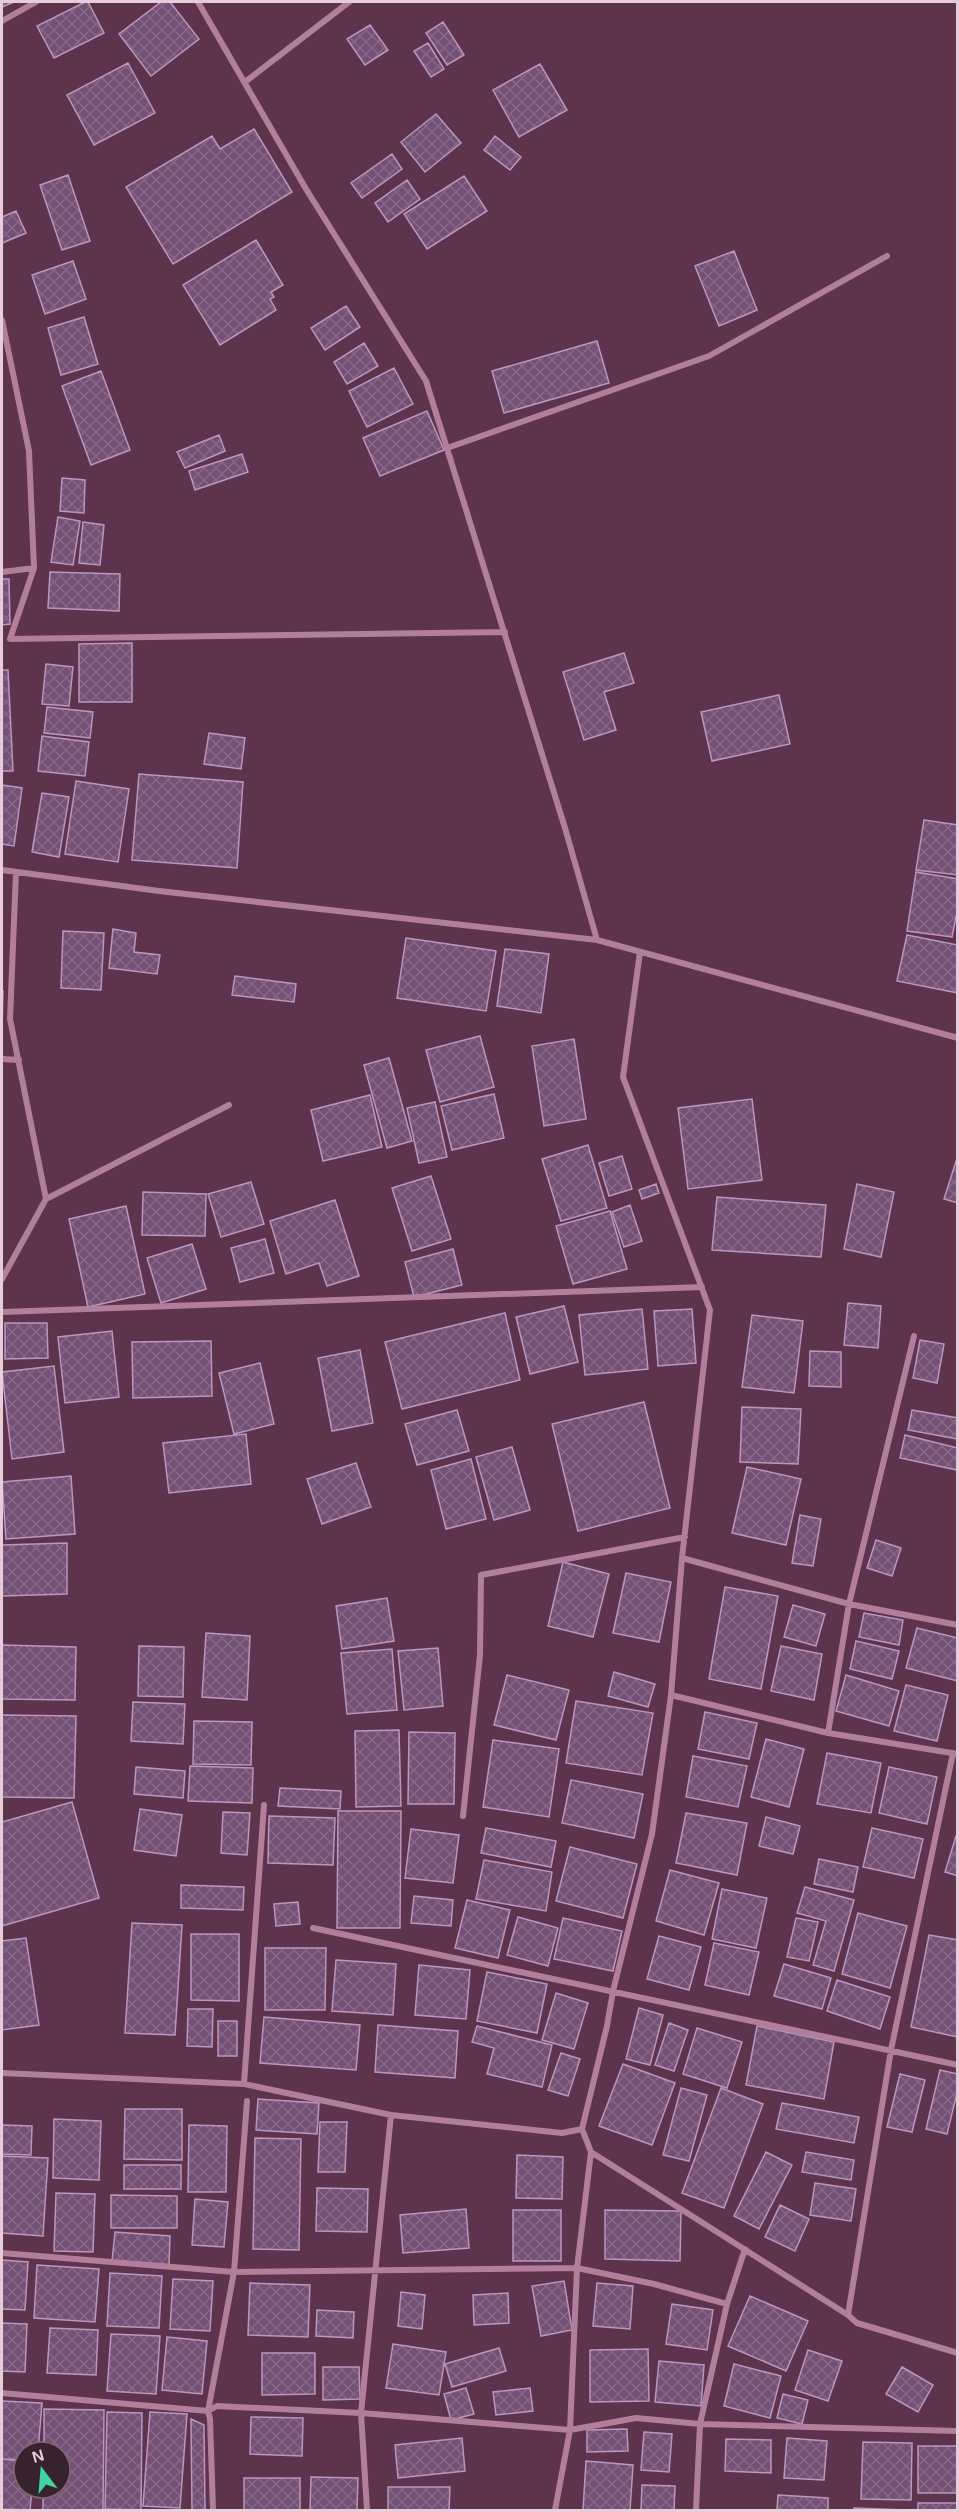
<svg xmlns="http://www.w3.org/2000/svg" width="959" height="2512" viewBox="0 0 959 2512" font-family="Helvetica,sans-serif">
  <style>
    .building { fill: url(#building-cross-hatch); stroke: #bd96bd; stroke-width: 1.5 }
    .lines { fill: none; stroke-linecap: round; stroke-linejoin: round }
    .street { stroke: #b17f9a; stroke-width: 6 }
  </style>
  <defs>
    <pattern id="building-cross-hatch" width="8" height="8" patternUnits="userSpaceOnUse" patternTransform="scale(1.5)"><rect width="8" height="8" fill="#735074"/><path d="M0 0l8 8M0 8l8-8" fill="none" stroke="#876887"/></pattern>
  </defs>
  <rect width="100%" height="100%" fill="#5e334c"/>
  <path class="building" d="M 2,2 L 14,2 L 2,7 Z
    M 85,2 L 88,2 L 104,33 L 54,58 L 37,26 Z
    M 161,2 L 170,2 L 199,39 L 151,76 L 119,34 Z
    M 443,22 L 464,55 L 447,65 L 426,33 Z
    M 370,25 L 388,50 L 365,65 L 347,39 Z
    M 428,43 L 444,69 L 431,77 L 414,51 Z
    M 128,63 L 155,113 L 94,145 L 67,95 Z
    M 540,64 L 567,110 L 519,137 L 493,90 Z
    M 436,114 L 461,143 L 425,172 L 401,142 Z
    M 254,129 L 292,192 L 173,264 L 126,187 L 212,136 L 220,149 Z
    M 495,136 L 521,157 L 510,170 L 484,150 Z
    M 392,154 L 402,169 L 362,198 L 351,183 Z
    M 68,175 L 90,241 L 62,250 L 40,185 Z
    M 464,176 L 487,211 L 427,249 L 404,214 Z
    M 407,180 L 420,199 L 388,222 L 375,203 Z
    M 16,211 L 26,233 L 2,243 L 2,217 Z
    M 256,240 L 283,285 L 271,292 L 274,297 L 270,299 L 276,310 L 220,345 L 183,285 Z
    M 734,251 L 757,310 L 719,326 L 695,266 Z
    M 73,261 L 86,299 L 45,314 L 32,275 Z
    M 346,306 L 360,327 L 325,350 L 311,328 Z
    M 84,317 L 98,364 L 61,375 L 48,328 Z
    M 597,341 L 609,383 L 504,413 L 492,371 Z
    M 364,343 L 378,366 L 347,384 L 334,362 Z
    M 394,368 L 413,404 L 367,427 L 349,391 Z
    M 101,371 L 130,450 L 91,465 L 62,386 Z
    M 427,411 L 444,450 L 380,476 L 363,438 Z
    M 219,435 L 225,451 L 185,468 L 177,452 Z
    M 242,454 L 248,472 L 195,490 L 189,471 Z
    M 62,478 L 85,480 L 84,513 L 60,511 Z
    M 58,517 L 80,521 L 73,565 L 51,562 Z
    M 83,522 L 104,525 L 100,565 L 79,563 Z
    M 50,572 L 120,574 L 119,611 L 48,608 Z
    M 2,579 L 9,579 L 10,624 L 2,625 Z
    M 132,643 L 132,702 L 79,702 L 79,644 Z
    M 624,653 L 634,683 L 604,692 L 616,730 L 584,740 L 563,672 Z
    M 46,664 L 73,667 L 69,706 L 42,704 Z
    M 2,670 L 8,670 L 13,771 L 2,771 Z
    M 779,695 L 790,744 L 712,761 L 701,712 Z
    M 47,707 L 93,712 L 90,738 L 44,733 Z
    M 209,733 L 245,738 L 241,769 L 204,764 Z
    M 42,736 L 89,742 L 85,776 L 38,771 Z
    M 139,774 L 243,782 L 237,868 L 132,860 Z
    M 76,781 L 129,789 L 118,862 L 65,854 Z
    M 2,785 L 22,788 L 14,846 L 2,844 Z
    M 42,793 L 69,797 L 59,857 L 32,852 Z
    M 924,820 L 958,825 L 958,875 L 916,870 Z
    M 916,872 L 958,879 L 958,907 L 952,937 L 907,931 Z
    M 113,929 L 136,933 L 134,952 L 160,955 L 157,974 L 109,968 Z
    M 63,931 L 104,933 L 101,990 L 61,988 Z
    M 907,935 L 958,945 L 958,993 L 897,981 Z
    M 406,938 L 496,951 L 486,1011 L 397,998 Z
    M 505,949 L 549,954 L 541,1013 L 497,1006 Z
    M 235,976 L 296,984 L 294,1002 L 232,995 Z
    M 2,991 L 3,991 L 2,1031 Z
    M 480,1036 L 494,1087 L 440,1102 L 426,1050 Z
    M 574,1039 L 586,1119 L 544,1126 L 532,1046 Z
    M 389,1058 L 412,1141 L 387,1148 L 364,1065 Z
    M 494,1094 L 504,1138 L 452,1150 L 441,1106 Z
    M 370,1095 L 382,1147 L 323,1161 L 311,1110 Z
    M 752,1099 L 762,1180 L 688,1189 L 678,1108 Z
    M 435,1102 L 447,1157 L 419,1163 L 407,1108 Z
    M 588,1145 L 607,1208 L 561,1221 L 542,1159 Z
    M 958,1155 L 958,1203 L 944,1199 Z
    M 622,1156 L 632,1189 L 609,1196 L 599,1163 Z
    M 431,1176 L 451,1239 L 412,1251 L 392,1188 Z
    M 251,1182 L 264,1224 L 221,1237 L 208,1194 Z
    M 656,1184 L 659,1193 L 642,1199 L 639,1190 Z
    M 857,1184 L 894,1192 L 881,1257 L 844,1249 Z
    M 143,1192 L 206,1194 L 205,1236 L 142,1235 Z
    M 717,1197 L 826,1205 L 821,1257 L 712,1250 Z
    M 335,1200 L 359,1276 L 327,1286 L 319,1263 L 286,1274 L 270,1221 Z
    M 630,1205 L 642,1241 L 624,1247 L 612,1212 Z
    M 126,1206 L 145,1294 L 88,1307 L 69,1219 Z
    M 610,1211 L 627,1269 L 573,1284 L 556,1226 Z
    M 265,1239 L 274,1273 L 240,1282 L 231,1248 Z
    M 192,1244 L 206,1289 L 161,1303 L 147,1258 Z
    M 453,1249 L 462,1285 L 414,1297 L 405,1262 Z
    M 848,1303 L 881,1306 L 878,1348 L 844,1345 Z
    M 564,1306 L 578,1362 L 530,1374 L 516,1317 Z
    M 642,1309 L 648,1369 L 585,1375 L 579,1315 Z
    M 692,1309 L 696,1363 L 658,1366 L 654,1311 Z
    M 505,1313 L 520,1380 L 402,1409 L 385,1342 Z
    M 752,1315 L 803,1321 L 794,1393 L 742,1387 Z
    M 5,1323 L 47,1323 L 48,1358 L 5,1359 Z
    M 112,1331 L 119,1397 L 65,1403 L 58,1337 Z
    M 920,1340 L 944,1344 L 937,1383 L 913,1378 Z
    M 211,1341 L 212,1396 L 133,1398 L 132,1342 Z
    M 360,1350 L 373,1423 L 332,1431 L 318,1358 Z
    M 810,1351 L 841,1352 L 841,1387 L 809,1386 Z
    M 260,1363 L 274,1424 L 234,1434 L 219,1373 Z
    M 54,1366 L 64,1452 L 12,1459 L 2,1372 Z
    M 644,1402 L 670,1508 L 578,1531 L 552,1424 Z
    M 742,1407 L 801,1409 L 798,1464 L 740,1462 Z
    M 457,1410 L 469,1451 L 417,1465 L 405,1424 Z
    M 912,1410 L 958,1418 L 958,1439 L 908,1430 Z
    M 246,1434 L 251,1484 L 169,1493 L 163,1443 Z
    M 905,1435 L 958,1448 L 957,1470 L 900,1458 Z
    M 512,1447 L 530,1510 L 494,1520 L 476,1457 Z
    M 471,1459 L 486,1519 L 446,1529 L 431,1470 Z
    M 356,1463 L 371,1507 L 322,1524 L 307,1479 Z
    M 747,1467 L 801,1479 L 786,1545 L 732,1533 Z
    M 71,1476 L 75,1534 L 6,1539 L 2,1482 Z
    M 800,1515 L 821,1519 L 813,1566 L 792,1563 Z
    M 876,1540 L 901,1548 L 892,1576 L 867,1568 Z
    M 67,1543 L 67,1594 L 2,1596 L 2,1545 Z
    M 563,1562 L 609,1574 L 593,1637 L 548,1626 Z
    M 626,1573 L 671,1582 L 659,1642 L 613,1633 Z
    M 725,1587 L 778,1596 L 761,1689 L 709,1679 Z
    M 387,1598 L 394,1641 L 342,1649 L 336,1606 Z
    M 793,1605 L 825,1614 L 816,1646 L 784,1637 Z
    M 864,1613 L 903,1620 L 899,1645 L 859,1637 Z
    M 917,1628 L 958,1638 L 958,1681 L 906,1668 Z
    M 206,1633 L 250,1636 L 247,1700 L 202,1697 Z
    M 856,1641 L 899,1651 L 892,1679 L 850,1669 Z
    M 2,1645 L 76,1647 L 75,1700 L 2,1699 Z
    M 139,1646 L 184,1647 L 183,1697 L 138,1696 Z
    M 781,1646 L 822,1654 L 814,1700 L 771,1691 Z
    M 438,1648 L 443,1706 L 404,1710 L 398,1651 Z
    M 392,1649 L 397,1710 L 347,1714 L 341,1653 Z
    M 614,1672 L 655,1684 L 648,1707 L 608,1696 Z
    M 507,1675 L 569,1690 L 556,1740 L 494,1725 Z
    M 846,1675 L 899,1691 L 889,1726 L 836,1711 Z
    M 906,1685 L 948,1695 L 937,1741 L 894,1731 Z
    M 576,1701 L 653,1713 L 642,1775 L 566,1763 Z
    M 133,1702 L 185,1704 L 183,1744 L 131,1741 Z
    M 705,1712 L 757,1723 L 749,1759 L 698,1749 Z
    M 2,1715 L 76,1716 L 74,1798 L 2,1797 Z
    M 194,1721 L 252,1722 L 251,1765 L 193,1764 Z
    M 399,1730 L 401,1806 L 356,1807 L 355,1731 Z
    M 409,1732 L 455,1733 L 454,1804 L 408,1804 Z
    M 766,1739 L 804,1749 L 789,1807 L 751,1797 Z
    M 493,1740 L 559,1749 L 549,1817 L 483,1807 Z
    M 827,1753 L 881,1763 L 871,1813 L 817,1804 Z
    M 693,1756 L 747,1766 L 738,1807 L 686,1797 Z
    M 190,1766 L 253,1768 L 252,1803 L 188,1801 Z
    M 136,1767 L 185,1771 L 183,1798 L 134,1794 Z
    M 889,1767 L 937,1777 L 927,1824 L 879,1813 Z
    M 571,1780 L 643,1794 L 634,1838 L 562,1823 Z
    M 280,1788 L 341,1791 L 340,1809 L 278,1806 Z
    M 72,1802 L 99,1898 L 2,1926 L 2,1822 Z
    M 140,1809 L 182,1815 L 176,1856 L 134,1850 Z
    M 338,1811 L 401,1811 L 400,1928 L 337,1928 Z
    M 223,1812 L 250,1813 L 247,1855 L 221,1853 Z
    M 686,1813 L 747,1823 L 737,1875 L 676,1863 Z
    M 269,1816 L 335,1818 L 333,1865 L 268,1863 Z
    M 766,1817 L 800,1826 L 793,1854 L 759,1846 Z
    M 486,1828 L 556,1841 L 551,1867 L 481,1853 Z
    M 872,1828 L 923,1839 L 914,1878 L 863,1867 Z
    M 411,1829 L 459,1835 L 453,1883 L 405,1878 Z
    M 956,1836 L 958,1836 L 958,1876 L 945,1872 Z
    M 570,1847 L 637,1864 L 623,1918 L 556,1901 Z
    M 819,1859 L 858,1867 L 853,1892 L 814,1884 Z
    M 484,1860 L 552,1872 L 546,1911 L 476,1899 Z
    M 670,1870 L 719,1883 L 704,1935 L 656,1921 Z
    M 181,1885 L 244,1887 L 243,1910 L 181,1908 Z
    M 805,1887 L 854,1900 L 834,1971 L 813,1965 L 826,1921 L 797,1913 Z
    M 722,1889 L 767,1898 L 756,1948 L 712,1939 Z
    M 414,1896 L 453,1900 L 451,1926 L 411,1923 Z
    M 467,1900 L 510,1910 L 498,1958 L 455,1948 Z
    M 298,1902 L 300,1924 L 276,1926 L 274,1904 Z
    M 858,1913 L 907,1926 L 890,1988 L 842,1974 Z
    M 518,1917 L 558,1928 L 548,1966 L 507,1955 Z
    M 563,1918 L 622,1931 L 613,1971 L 554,1959 Z
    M 796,1918 L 818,1922 L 809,1961 L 787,1957 Z
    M 132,1923 L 182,1925 L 175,2035 L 125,2033 Z
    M 191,1934 L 239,1934 L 239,2001 L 191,2000 Z
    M 929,1935 L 958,1940 L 958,2037 L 911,2027 Z
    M 659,1936 L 701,1947 L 689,1990 L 647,1979 Z
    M 26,1938 L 39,2025 L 2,2030 L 2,1941 Z
    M 714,1943 L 759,1952 L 749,1995 L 705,1985 Z
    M 265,1948 L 326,1948 L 325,2010 L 265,2010 Z
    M 336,1960 L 396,1964 L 393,2015 L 332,2011 Z
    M 784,1964 L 831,1978 L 822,2009 L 774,1996 Z
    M 419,1965 L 470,1970 L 466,2019 L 415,2015 Z
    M 487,1972 L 547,1984 L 537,2033 L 477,2021 Z
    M 837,1980 L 890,1997 L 880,2029 L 827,2011 Z
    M 556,1993 L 588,2003 L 574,2049 L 542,2040 Z
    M 639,2008 L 663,2015 L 650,2065 L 626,2059 Z
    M 188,2009 L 213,2009 L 212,2047 L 187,2046 Z
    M 264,2017 L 360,2025 L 356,2070 L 260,2063 Z
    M 218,2021 L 237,2021 L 237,2056 L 218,2056 Z
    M 669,2023 L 688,2030 L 674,2071 L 655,2065 Z
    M 378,2025 L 458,2031 L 455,2078 L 375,2072 Z
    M 477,2026 L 552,2045 L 542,2087 L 487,2074 L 494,2048 L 472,2042 Z
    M 757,2026 L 834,2042 L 824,2099 L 746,2085 Z
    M 697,2028 L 742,2042 L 727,2088 L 683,2074 Z
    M 561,2053 L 580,2059 L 568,2096 L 548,2090 Z
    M 623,2064 L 675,2083 L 652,2145 L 599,2126 Z
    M 940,2070 L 958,2074 L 958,2089 L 947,2134 L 926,2129 Z
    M 900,2074 L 925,2080 L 912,2132 L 887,2127 Z
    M 681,2088 L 707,2095 L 689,2161 L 663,2155 Z
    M 721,2088 L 763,2104 L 724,2208 L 682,2193 Z
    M 258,2099 L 319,2103 L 317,2134 L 256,2130 Z
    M 782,2103 L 859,2117 L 854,2143 L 776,2129 Z
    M 125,2109 L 182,2109 L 182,2160 L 124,2159 Z
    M 54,2119 L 101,2121 L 99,2180 L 53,2178 Z
    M 320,2122 L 347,2122 L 345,2172 L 318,2172 Z
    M 2,2125 L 32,2126 L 31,2155 L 2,2154 Z
    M 189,2125 L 227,2126 L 226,2192 L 188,2192 Z
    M 255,2138 L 301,2139 L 299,2250 L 253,2249 Z
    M 766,2152 L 792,2165 L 759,2229 L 734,2216 Z
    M 806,2152 L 854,2160 L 851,2180 L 802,2172 Z
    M 517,2155 L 563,2157 L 562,2199 L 516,2198 Z
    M 2,2156 L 48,2158 L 43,2236 L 2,2233 Z
    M 124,2165 L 181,2165 L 181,2189 L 124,2189 Z
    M 815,2183 L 856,2189 L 851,2221 L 810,2215 Z
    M 317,2188 L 368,2189 L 367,2232 L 316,2231 Z
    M 56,2193 L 95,2194 L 93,2252 L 54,2251 Z
    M 111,2195 L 177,2196 L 177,2228 L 111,2228 Z
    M 195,2199 L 228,2202 L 224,2247 L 192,2245 Z
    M 780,2205 L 809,2219 L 795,2251 L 765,2237 Z
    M 466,2209 L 469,2248 L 403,2253 L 400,2215 Z
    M 513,2210 L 561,2210 L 561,2261 L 513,2261 Z
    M 605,2210 L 681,2211 L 680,2261 L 605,2259 Z
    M 115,2232 L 170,2236 L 169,2265 L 112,2261 Z
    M 2,2260 L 28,2262 L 25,2310 L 2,2309 Z
    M 37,2265 L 99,2269 L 95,2322 L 34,2318 Z
    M 110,2273 L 162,2276 L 159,2328 L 107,2326 Z
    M 173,2279 L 213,2281 L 210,2331 L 170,2329 Z
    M 564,2281 L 572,2330 L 541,2336 L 532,2286 Z
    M 250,2283 L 310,2285 L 308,2337 L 248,2335 Z
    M 597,2283 L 633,2286 L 630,2329 L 593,2326 Z
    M 401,2292 L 425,2295 L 422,2329 L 398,2326 Z
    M 508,2293 L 509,2323 L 474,2325 L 473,2295 Z
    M 750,2296 L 808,2321 L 786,2371 L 728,2346 Z
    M 672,2304 L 713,2310 L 707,2350 L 666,2344 Z
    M 317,2310 L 354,2312 L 353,2338 L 316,2336 Z
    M 2,2323 L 27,2324 L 25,2372 L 2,2371 Z
    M 50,2328 L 98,2330 L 96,2375 L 47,2373 Z
    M 111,2334 L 160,2336 L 156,2394 L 107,2391 Z
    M 167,2337 L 207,2341 L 202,2394 L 162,2390 Z
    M 393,2344 L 446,2352 L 439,2395 L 386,2388 Z
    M 499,2348 L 506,2371 L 452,2387 L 445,2364 Z
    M 648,2349 L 649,2401 L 590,2402 L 590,2350 Z
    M 808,2350 L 842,2361 L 828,2401 L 795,2390 Z
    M 262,2353 L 315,2353 L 315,2394 L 262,2395 Z
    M 659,2361 L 704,2365 L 701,2406 L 655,2402 Z
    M 734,2364 L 781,2376 L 770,2418 L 724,2406 Z
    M 323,2367 L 359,2367 L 360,2399 L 323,2400 Z
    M 902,2367 L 933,2385 L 918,2412 L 886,2394 Z
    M 466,2388 L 474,2414 L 451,2420 L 444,2394 Z
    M 530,2388 L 533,2411 L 496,2415 L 493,2392 Z
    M 783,2394 L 808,2400 L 802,2424 L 777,2418 Z
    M 2,2401 L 42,2403 L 38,2452 L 24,2452 L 24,2460 L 2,2459 Z
    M 44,2409 L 104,2410 L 103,2510 L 43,2510 L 43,2488 L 60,2488 L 60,2452 L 44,2452 Z
    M 107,2412 L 142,2413 L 141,2510 L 105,2509 Z
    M 150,2412 L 187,2414 L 180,2508 L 143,2506 Z
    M 251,2417 L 303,2418 L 302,2456 L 250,2454 Z
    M 191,2419 L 204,2425 L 205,2510 L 192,2510 Z
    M 627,2429 L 628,2451 L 587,2452 L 587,2430 Z
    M 644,2432 L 672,2434 L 669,2472 L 641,2470 Z
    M 462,2438 L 465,2471 L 398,2478 L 395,2445 Z
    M 787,2438 L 827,2441 L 824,2480 L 784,2478 Z
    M 726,2439 L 771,2440 L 771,2473 L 725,2471 Z
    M 863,2442 L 912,2443 L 911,2500 L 861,2499 Z
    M 918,2446 L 958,2446 L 958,2493 L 918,2493 Z
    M 2,2459 L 24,2461 L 24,2488 L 32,2488 L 30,2510 L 2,2509 Z
    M 586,2461 L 633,2465 L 630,2510 L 583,2510 Z
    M 311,2477 L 358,2478 L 357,2510 L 310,2510 Z
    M 244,2478 L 300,2478 L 300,2510 L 244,2510 Z
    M 642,2485 L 675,2486 L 674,2510 L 641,2510 Z
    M 388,2487 L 450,2487 L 449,2510 L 388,2510 Z
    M 778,2495 L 828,2498 L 828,2510 L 777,2510 Z
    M 918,2503 L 958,2503 L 958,2510 L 918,2510 Z
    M 854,2508 L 906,2510 L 854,2510 Z"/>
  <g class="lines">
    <path class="street" d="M 198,2 L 306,189 L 426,381 L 565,828 L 597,940 L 958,1038
      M 2,21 L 36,2
      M 245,82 L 349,2
      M 2,320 L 29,451 L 34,568 L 10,639 L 505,632
      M 447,448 L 709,356 L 887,256
      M 2,572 L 34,568
      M 2,870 L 159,891 L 597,940
      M 640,952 L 623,1077 L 710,1310 L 682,1558 L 671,1695
      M 2,1059 L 19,1060
      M 46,1199 L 229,1105
      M 2,1279 L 46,1199 L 10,1019 L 16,872
      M 2,1312 L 702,1287
      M 682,1558 L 849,1604 L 958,1625
      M 828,1733 L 849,1604 L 914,1336
      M 463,1816 L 480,1655 L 481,1575 L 685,1537
      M 313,1928 L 958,2065
      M 2,2073 L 244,2084 L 391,2115 L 562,2133 L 582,2129 L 591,2152 L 848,2315 L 857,2323 L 958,2353
      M 244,2084 L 264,1805
      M 582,2129 L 607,2026 L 613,1991 L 652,1834 L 671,1695 L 828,1733 L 958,1754
      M 2,2253 L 234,2272 L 577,2268 L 654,2284 L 727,2304 L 745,2249
      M 848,2315 L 891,2050 L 953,1753
      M 2,2393 L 208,2411 L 217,2406 L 361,2413 L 570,2430 L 636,2418 L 700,2424 L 958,2431
      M 213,2510 L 210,2419 L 208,2411 L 234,2272 L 247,2101
      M 367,2510 L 361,2413 L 391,2115
      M 555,2510 L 570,2430 L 577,2268 L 591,2152
      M 696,2510 L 700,2424 L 727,2304"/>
  </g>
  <rect width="959" height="2512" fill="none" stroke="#e7ccda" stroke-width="6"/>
  <g transform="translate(42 2470) rotate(344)"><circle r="28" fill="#37232e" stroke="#7d6773" stroke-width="1.5"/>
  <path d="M0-4.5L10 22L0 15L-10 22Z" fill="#40d4a2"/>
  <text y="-9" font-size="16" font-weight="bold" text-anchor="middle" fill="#e7ccda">N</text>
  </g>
</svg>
